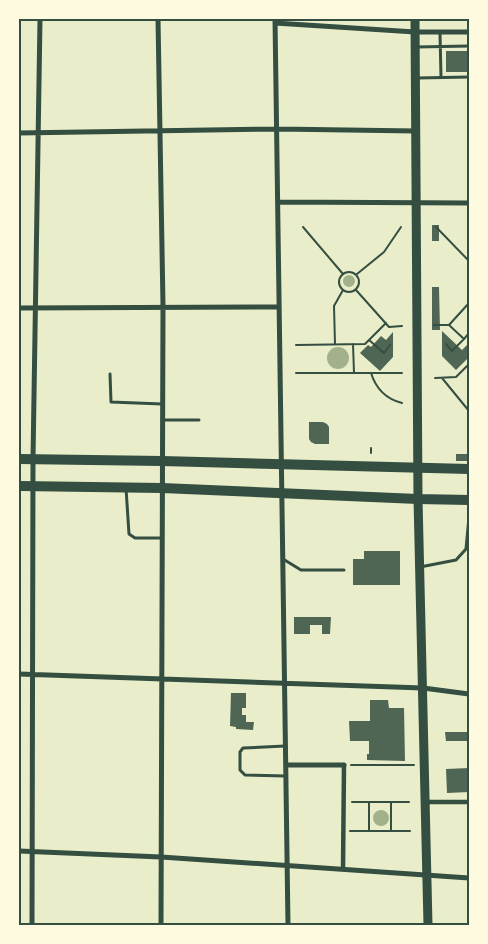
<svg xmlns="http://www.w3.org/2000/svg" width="488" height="944" viewBox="0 0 488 944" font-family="'Golos Text',sans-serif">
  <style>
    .water { fill: #a3b18a }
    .building { fill: #4f6655 }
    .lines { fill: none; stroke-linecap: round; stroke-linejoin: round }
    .path { stroke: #344e41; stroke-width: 2 }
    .service { stroke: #344e41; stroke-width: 3 }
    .pedestrian { stroke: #344e41; stroke-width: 4.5 }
    .minor { stroke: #344e41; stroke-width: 5 }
    .secondary { stroke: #344e41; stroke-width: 9 }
    .primary { stroke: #344e41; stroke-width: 10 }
    .neatline { fill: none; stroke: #344e41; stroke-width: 2 }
  </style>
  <rect width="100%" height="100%" fill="#e9edc9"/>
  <path class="water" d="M343 281a6 6 0 1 1 12 0a6 6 0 1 1-12 0Z
    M327 358a11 11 0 1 1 22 0a11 11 0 1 1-22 0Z
    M373 818a8 8 0 1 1 16 0a8 8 0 1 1-16 0Z"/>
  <path class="building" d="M 446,51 L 469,51 L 469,72 L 446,72 Z
    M 432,225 L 439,225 L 439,241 L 432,241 Z
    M 432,287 L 439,287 L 440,330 L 432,330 Z
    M 442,331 L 462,350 L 468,344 L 469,345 L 469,357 L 456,370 L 442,356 Z
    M 393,332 L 393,357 L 380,371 L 360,353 L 368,345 L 371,347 L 381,336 L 386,340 Z
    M 309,422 L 323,422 L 327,424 L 329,427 L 329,444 L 315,444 L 311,442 L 309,439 Z
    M 456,454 L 469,454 L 469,461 L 456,461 Z
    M 364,551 L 400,551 L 400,585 L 353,585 L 353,559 L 364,559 Z
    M 294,617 L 331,617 L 330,634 L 322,634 L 322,625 L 310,625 L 310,634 L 294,634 Z
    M 231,693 L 246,693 L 246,708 L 242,708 L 242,715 L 246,715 L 246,722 L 254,722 L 253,730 L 236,729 L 236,727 L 230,726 Z
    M 370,700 L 388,700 L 389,708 L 404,708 L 405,761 L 367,760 L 367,754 L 369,754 L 369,741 L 350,741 L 349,721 L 370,721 Z
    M 445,732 L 469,732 L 469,741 L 446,741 Z
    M 469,768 L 469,792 L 447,793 L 446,769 Z"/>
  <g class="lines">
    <path class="path" d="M 303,227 L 343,274
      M 436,227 L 469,261
      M339 282a10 10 0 1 1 20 0a10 10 0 1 1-20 0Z
      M 357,274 L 384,252 L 401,227
      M 356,290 L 389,327 L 402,326
      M 434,325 L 449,325 L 469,303
      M 449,325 L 464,339 L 469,333
      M 369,340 L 384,353 L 390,345
      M 335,344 L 334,306 L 343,290
      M 353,344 L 354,373
      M 446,344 L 452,351 L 464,339
      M 296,345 L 365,344 L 386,323
      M 296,373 L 402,373
      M 371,373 C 376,389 386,399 402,403
      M 435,378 L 456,377 L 469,364
      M 442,378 L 469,411
      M 371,453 L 371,448
      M 351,765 L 414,765
      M 352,802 L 409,802
      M 369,802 L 369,830
      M 391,830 L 391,802
      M 350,831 L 410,831"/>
    <path class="service" d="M 440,33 L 441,77
      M 416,47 L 469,46
      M 417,78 L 469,77
      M 110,374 L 111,402 L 162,404
      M 162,420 L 199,420
      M 126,488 L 129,534 L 135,538 L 162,538
      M 283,559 L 301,570 L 344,570
      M 420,567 L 456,560 L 466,549 L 469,517
      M 285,746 L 243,748 L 240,752 L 240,770 L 245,775 L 286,776"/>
    <path class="pedestrian" d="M 426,802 L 469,802
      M 343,869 L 344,765"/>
    <path class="minor" d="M 158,19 L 163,306 L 161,925
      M 275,19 L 288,925
      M 275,23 L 415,32 L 469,32
      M 19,133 L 278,129 L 416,131
      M 279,202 L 469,203
      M 19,308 L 279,307
      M 19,674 L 423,688 L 469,694
      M 286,765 L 344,765
      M 19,851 L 161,857 L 469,878
      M 32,925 L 33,459 L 40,19"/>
    <path class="secondary" d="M 415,19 L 418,499 L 428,925"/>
    <path class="primary" d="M 19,459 L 162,461 L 469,469
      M 19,486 L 162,488 L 418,499 L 469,500"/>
  </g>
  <rect width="488" height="944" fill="none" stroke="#fefae0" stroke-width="40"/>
  <rect x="20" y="20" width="448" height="904" class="neatline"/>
</svg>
